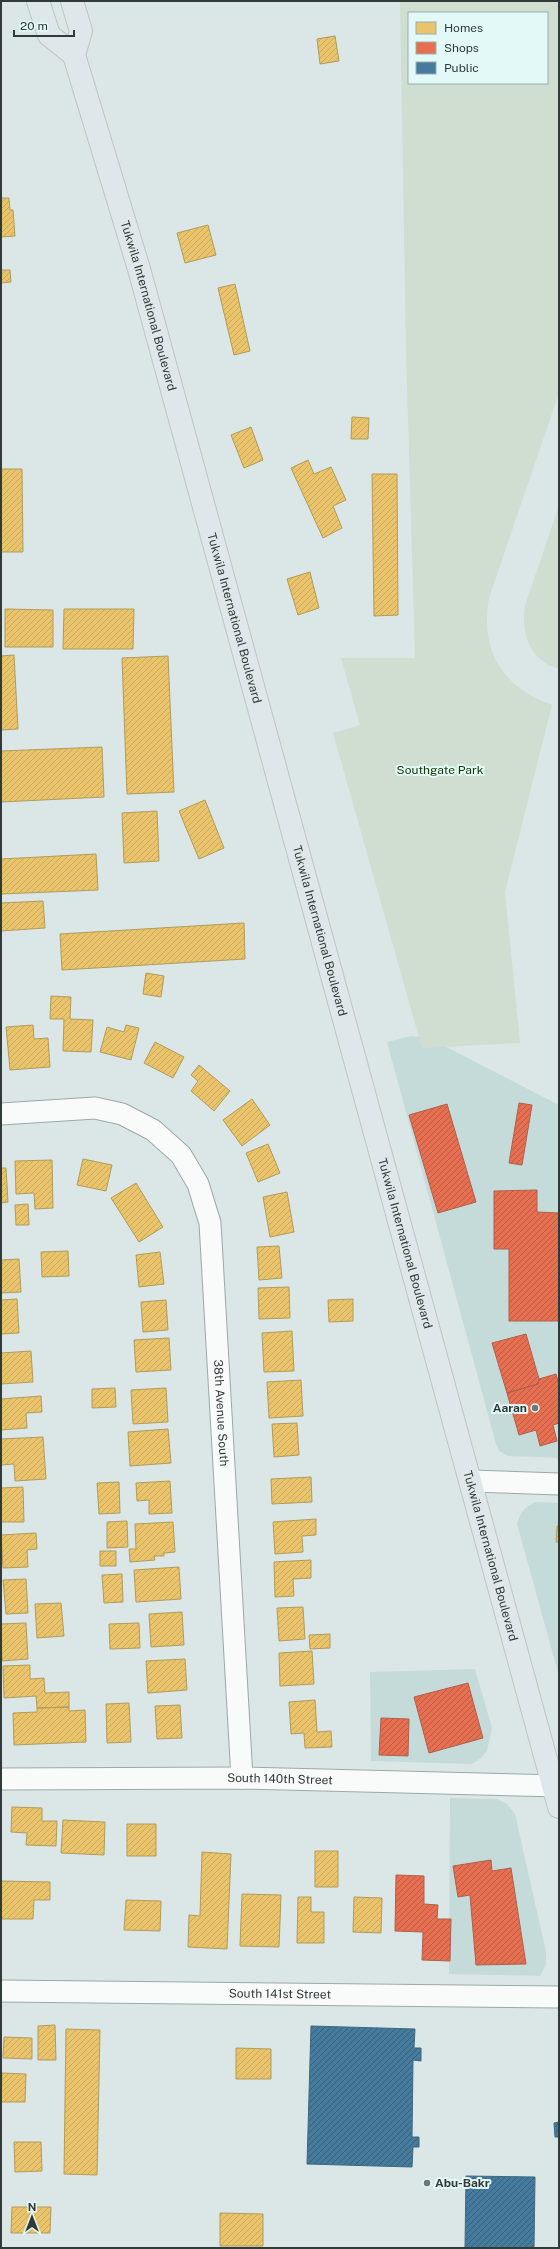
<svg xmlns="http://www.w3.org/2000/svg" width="560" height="2249" viewBox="0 0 560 2249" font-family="'Public Sans',sans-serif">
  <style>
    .built { fill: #c5dbda }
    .green { fill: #cfded0; fill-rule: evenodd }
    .homes { fill: url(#homes-hatch); stroke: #b29b5b }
    .shops { fill: url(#shops-hatch); stroke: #b05f4a }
    .public { fill: url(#public-hatch); stroke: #3f687f }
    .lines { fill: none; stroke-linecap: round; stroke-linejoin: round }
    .minor-casing { stroke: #9ea8a7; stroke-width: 23 }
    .primary-casing { stroke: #bdc4c3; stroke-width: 24 }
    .minor { stroke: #f9fbfb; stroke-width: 21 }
    .primary { stroke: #dee8ea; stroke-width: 22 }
    .poi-dot { fill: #6c7776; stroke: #e2f9f8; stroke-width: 1.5 }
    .labels { text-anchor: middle; stroke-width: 4; stroke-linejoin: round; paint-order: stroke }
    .street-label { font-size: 12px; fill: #313a39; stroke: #e2f9f8 }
    .park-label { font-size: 12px; fill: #193305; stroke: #e2f9f8 }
    .poi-label { font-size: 12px; font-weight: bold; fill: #313a39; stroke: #e2f9f8; text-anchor: end }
  </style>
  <defs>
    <pattern id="homes-hatch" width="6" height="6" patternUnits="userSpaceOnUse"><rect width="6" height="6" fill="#e9c46a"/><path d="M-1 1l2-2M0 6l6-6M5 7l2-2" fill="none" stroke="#c8a95d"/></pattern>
    <pattern id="shops-hatch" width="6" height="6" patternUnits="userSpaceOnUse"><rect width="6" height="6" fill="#e76f51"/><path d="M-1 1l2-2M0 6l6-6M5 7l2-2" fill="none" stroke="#bc5c44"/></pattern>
    <pattern id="public-hatch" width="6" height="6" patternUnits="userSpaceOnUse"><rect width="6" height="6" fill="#457b9d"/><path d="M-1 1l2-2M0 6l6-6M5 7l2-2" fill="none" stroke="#38607a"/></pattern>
  </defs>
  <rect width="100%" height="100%" fill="#dae7e6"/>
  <path class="built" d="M 411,1036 L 429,1038 L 559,1105 L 559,1458 L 508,1456 L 499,1451 L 496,1444 L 387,1042 Z
    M 536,1502 L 559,1503 L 559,1676 L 517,1524 L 521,1513 L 528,1506 Z
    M 475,1669 L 492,1728 L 487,1751 L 481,1758 L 472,1764 L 371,1761 L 370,1672 Z
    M 450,1798 L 497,1799 L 507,1804 L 515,1814 L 546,1952 L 546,1965 L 540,1976 L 449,1974 Z"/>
  <path class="green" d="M 400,1 L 559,1 L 559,393 L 489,598 C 480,651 502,687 552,705 L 505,892 L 520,1043 L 422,1048 L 333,733 L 360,725 L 341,658 L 415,658 L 406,351 ZM 409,13 L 547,13 L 547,83 L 409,83 Z
    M 559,506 L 559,669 C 529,661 521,632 525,605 Z"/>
  <path class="homes" d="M 335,36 L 339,61 L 320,64 L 317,39 Z
    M 1,198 L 9,198 L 10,210 L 13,210 L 15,236 L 1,237 Z
    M 208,225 L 216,255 L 185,263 L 177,233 Z
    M 1,270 L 10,270 L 11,282 L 1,283 Z
    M 235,284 L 250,351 L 234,355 L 218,288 Z
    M 352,417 L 369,418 L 368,439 L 351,439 Z
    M 251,427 L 263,460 L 244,468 L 231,435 Z
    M 308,460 L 314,474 L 331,467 L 346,500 L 333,506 L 342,528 L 323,538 L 291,468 Z
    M 1,469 L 22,469 L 23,552 L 1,552 Z
    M 372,474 L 397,474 L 398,615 L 374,616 Z
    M 310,572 L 319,608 L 298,615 L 287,579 Z
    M 5,609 L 53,610 L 53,647 L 5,647 Z
    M 64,609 L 134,609 L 133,649 L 63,649 Z
    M 14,655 L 18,729 L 1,730 L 1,656 Z
    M 168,656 L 174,792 L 127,794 L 122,658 Z
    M 102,747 L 104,797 L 1,802 L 1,751 Z
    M 205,800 L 224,848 L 199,859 L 179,811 Z
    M 157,811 L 159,861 L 124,863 L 122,813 Z
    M 96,854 L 98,890 L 1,894 L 1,859 Z
    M 43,901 L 45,928 L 1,931 L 1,903 Z
    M 244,923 L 245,959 L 62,970 L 60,934 Z
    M 146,973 L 164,976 L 161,997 L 143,994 Z
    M 51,996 L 71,997 L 70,1019 L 93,1020 L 91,1052 L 63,1051 L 64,1019 L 50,1019 Z
    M 33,1025 L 34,1039 L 48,1038 L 50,1067 L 10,1070 L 6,1027 Z
    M 126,1025 L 139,1028 L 131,1060 L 100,1052 L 107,1027 L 124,1032 Z
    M 155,1042 L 184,1057 L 173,1078 L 144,1063 Z
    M 199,1065 L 230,1091 L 214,1111 L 191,1091 L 198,1081 L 191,1075 Z
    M 252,1099 L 270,1125 L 242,1146 L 223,1120 Z
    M 268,1144 L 280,1173 L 258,1182 L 246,1153 Z
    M 83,1159 L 112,1165 L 106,1191 L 77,1185 Z
    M 52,1160 L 53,1208 L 35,1209 L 34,1193 L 16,1194 L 15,1161 Z
    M 1,1168 L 6,1168 L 8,1202 L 1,1203 Z
    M 136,1183 L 163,1227 L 139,1242 L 111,1198 Z
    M 287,1192 L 294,1232 L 270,1237 L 263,1197 Z
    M 28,1204 L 29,1225 L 16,1225 L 15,1205 Z
    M 279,1246 L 282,1278 L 259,1280 L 257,1247 Z
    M 68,1251 L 69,1276 L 42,1277 L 41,1252 Z
    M 160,1252 L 164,1284 L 139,1287 L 136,1255 Z
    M 19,1259 L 21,1292 L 1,1293 L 1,1260 Z
    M 289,1287 L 290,1318 L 259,1319 L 258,1288 Z
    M 17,1299 L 19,1333 L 1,1334 L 1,1300 Z
    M 353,1299 L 353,1321 L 329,1322 L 328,1300 Z
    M 166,1300 L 168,1330 L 143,1332 L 141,1302 Z
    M 292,1331 L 294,1371 L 264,1372 L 262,1333 Z
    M 169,1338 L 171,1370 L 136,1372 L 134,1340 Z
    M 31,1351 L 33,1382 L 1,1384 L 1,1353 Z
    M 301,1380 L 303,1416 L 269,1418 L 267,1382 Z
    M 115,1388 L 116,1407 L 92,1408 L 92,1389 Z
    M 166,1388 L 168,1422 L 133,1424 L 131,1390 Z
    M 41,1396 L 42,1412 L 26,1413 L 27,1428 L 1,1430 L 1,1399 Z
    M 297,1423 L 299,1455 L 274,1457 L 272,1424 Z
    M 168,1429 L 171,1463 L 130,1466 L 128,1432 Z
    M 43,1437 L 46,1479 L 15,1481 L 14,1464 L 1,1465 L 1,1439 Z
    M 311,1477 L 312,1502 L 272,1504 L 271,1479 Z
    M 170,1481 L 172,1513 L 149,1514 L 149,1500 L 137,1501 L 136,1483 Z
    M 119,1482 L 120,1513 L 99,1514 L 97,1483 Z
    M 23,1487 L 24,1522 L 1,1522 L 1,1488 Z
    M 316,1519 L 316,1535 L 302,1536 L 303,1552 L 275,1554 L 273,1522 Z
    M 127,1521 L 128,1547 L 107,1548 L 107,1522 Z
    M 173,1522 L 175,1552 L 164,1553 L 164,1556 L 154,1556 L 155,1560 L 130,1562 L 129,1549 L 136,1549 L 135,1524 Z
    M 557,1526 L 559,1526 L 559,1542 L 556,1542 Z
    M 36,1533 L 37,1549 L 27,1550 L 28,1567 L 3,1568 L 1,1535 Z
    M 100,1551 L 116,1551 L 116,1566 L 100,1566 Z
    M 311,1560 L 311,1578 L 293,1579 L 294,1596 L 275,1597 L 274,1562 Z
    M 179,1567 L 181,1599 L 136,1602 L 134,1570 Z
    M 122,1574 L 123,1602 L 104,1603 L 102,1575 Z
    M 26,1579 L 28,1613 L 6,1614 L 3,1580 Z
    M 61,1603 L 64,1636 L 37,1638 L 35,1604 Z
    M 303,1607 L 305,1639 L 279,1641 L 277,1608 Z
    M 182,1612 L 184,1645 L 151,1647 L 149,1614 Z
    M 26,1623 L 28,1659 L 2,1661 L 1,1624 Z
    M 139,1623 L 140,1648 L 110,1649 L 109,1624 Z
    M 330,1634 L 330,1648 L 310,1649 L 309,1635 Z
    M 312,1651 L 314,1684 L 280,1686 L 279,1653 Z
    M 185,1659 L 187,1690 L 148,1693 L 146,1661 Z
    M 30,1665 L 30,1679 L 44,1678 L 45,1693 L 69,1692 L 69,1707 L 37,1708 L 36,1696 L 4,1698 L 3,1666 Z
    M 315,1700 L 317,1732 L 331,1731 L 332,1747 L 305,1748 L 304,1733 L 291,1734 L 289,1702 Z
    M 129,1703 L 131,1742 L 107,1743 L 106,1704 Z
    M 180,1705 L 182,1738 L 157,1739 L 155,1706 Z
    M 69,1707 L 69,1711 L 85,1710 L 86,1742 L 14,1745 L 13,1713 L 37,1712 L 37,1708 Z
    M 12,1807 L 42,1808 L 42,1821 L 57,1821 L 56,1846 L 26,1845 L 27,1833 L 11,1832 Z
    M 63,1820 L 105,1822 L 104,1855 L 61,1853 Z
    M 127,1824 L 156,1824 L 156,1856 L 127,1856 Z
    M 315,1851 L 338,1851 L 338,1887 L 315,1887 Z
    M 202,1852 L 231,1854 L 227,1949 L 188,1947 L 189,1915 L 200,1916 Z
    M 1,1881 L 50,1882 L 50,1900 L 34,1900 L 33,1919 L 1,1919 Z
    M 242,1894 L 281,1895 L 279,1947 L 240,1946 Z
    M 298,1897 L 311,1897 L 311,1912 L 324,1912 L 324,1943 L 297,1943 Z
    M 354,1897 L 382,1898 L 381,1933 L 353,1932 Z
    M 126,1900 L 161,1901 L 160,1931 L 124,1930 Z
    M 55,2025 L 56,2060 L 38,2060 L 38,2026 Z
    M 66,2029 L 100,2030 L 97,2175 L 64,2174 Z
    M 4,2037 L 32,2038 L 32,2059 L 3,2058 Z
    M 236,2048 L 271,2049 L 271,2079 L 236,2079 Z
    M 2,2073 L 26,2074 L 25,2102 L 1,2102 Z
    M 14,2142 L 41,2142 L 42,2171 L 15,2172 Z
    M 12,2207 L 51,2207 L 50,2233 L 11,2233 Z
    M 220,2213 L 263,2214 L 263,2246 L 220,2246 Z"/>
  <path class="shops" d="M 519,1103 L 532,1105 L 522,1165 L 509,1163 Z
    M 447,1104 L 476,1202 L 438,1213 L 409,1115 Z
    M 537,1190 L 537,1212 L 559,1213 L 559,1321 L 509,1321 L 509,1249 L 494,1249 L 494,1191 Z
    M 526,1334 L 539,1379 L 538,1384 L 507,1393 L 492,1343 Z
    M 556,1374 L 559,1385 L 559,1423 L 553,1425 L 557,1441 L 540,1446 L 536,1430 L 519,1435 L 507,1393 L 538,1384 L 539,1379 Z
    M 468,1683 L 483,1738 L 429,1753 L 414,1697 Z
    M 381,1718 L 409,1719 L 408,1756 L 379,1755 Z
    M 491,1860 L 492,1871 L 511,1868 L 526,1964 L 476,1965 L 470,1895 L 458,1897 L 453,1866 Z
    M 396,1875 L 424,1876 L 424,1904 L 438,1905 L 437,1919 L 451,1919 L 450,1961 L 422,1960 L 423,1932 L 395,1931 Z"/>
  <path class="public" d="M 311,2026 L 415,2029 L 414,2048 L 421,2048 L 421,2061 L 413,2060 L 412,2137 L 419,2137 L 419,2147 L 413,2147 L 412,2167 L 307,2164 Z
    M 559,2122 L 559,2137 L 555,2137 L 554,2123 Z
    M 466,2176 L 535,2177 L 534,2248 L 465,2248 Z"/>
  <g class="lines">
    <defs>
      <g id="minor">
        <path id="s1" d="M 1,1114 L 95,1108 L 122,1114 L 153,1130 L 181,1155 L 198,1184 L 210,1223 L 242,1778"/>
        <path d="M 470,1481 L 559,1484"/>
        <path id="s2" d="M 1,1779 L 242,1778 L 559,1786"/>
        <path id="s3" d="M 1,1991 L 559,1997"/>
      </g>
      <g id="primary">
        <path d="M 38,1 L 49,35 L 74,55"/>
        <path id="s4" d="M 72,1 L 81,31 L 74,55 L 139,269 L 559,1807"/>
      </g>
    </defs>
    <use href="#minor" class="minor-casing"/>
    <use href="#primary" class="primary-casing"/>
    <use href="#minor" class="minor"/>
    <use href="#primary" class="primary"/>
  </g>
  <g class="poi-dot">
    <circle cx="535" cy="1408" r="4"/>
    <circle cx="427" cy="2183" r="4"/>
  </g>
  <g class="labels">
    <g class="street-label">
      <text dy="4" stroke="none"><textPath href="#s4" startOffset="318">Tukwila International Boulevard</textPath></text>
      <text dy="4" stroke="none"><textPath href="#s4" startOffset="642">Tukwila International Boulevard</textPath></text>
      <text dy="4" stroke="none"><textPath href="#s4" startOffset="966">Tukwila International Boulevard</textPath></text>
      <text dy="4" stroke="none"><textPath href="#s4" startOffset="1290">Tukwila International Boulevard</textPath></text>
      <text dy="4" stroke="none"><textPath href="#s1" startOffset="459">38th Avenue South</textPath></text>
      <text dy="4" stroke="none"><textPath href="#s4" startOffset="1614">Tukwila International Boulevard</textPath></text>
      <text dy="4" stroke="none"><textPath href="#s2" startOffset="279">South 140th Street</textPath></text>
      <text dy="4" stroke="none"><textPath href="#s3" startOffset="279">South 141st Street</textPath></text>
    </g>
    <g class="park-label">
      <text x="440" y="774">Southgate Park</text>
    </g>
    <g class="poi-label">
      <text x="527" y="1412">Aaran</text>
      <text x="435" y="2187" text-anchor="start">Abu-Bakr</text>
    </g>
  </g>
  <rect width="560" height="2249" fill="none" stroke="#313a39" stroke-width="4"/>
  <rect x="408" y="12" width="140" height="72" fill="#e2f9f8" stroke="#9badac"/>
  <rect x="416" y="22" width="20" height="12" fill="#e9c46a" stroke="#9badac"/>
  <text x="444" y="32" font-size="12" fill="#313a39">Homes</text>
  <rect x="416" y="42" width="20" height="12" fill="#e76f51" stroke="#9badac"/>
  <text x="444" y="52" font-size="12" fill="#313a39">Shops</text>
  <rect x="416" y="62" width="20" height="12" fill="#457b9d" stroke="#9badac"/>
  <text x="444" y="72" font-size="12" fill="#313a39">Public</text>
  <g transform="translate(32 2217)" stroke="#e2f9f8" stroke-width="3" paint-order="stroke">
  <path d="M0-3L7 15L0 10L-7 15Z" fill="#313a39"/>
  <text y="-6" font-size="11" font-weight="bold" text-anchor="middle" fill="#313a39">N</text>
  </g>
  <path d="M14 30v6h60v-6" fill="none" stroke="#313a39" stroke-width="2"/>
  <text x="20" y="30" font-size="12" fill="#313a39" stroke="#e2f9f8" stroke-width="3" paint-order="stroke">20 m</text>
</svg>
